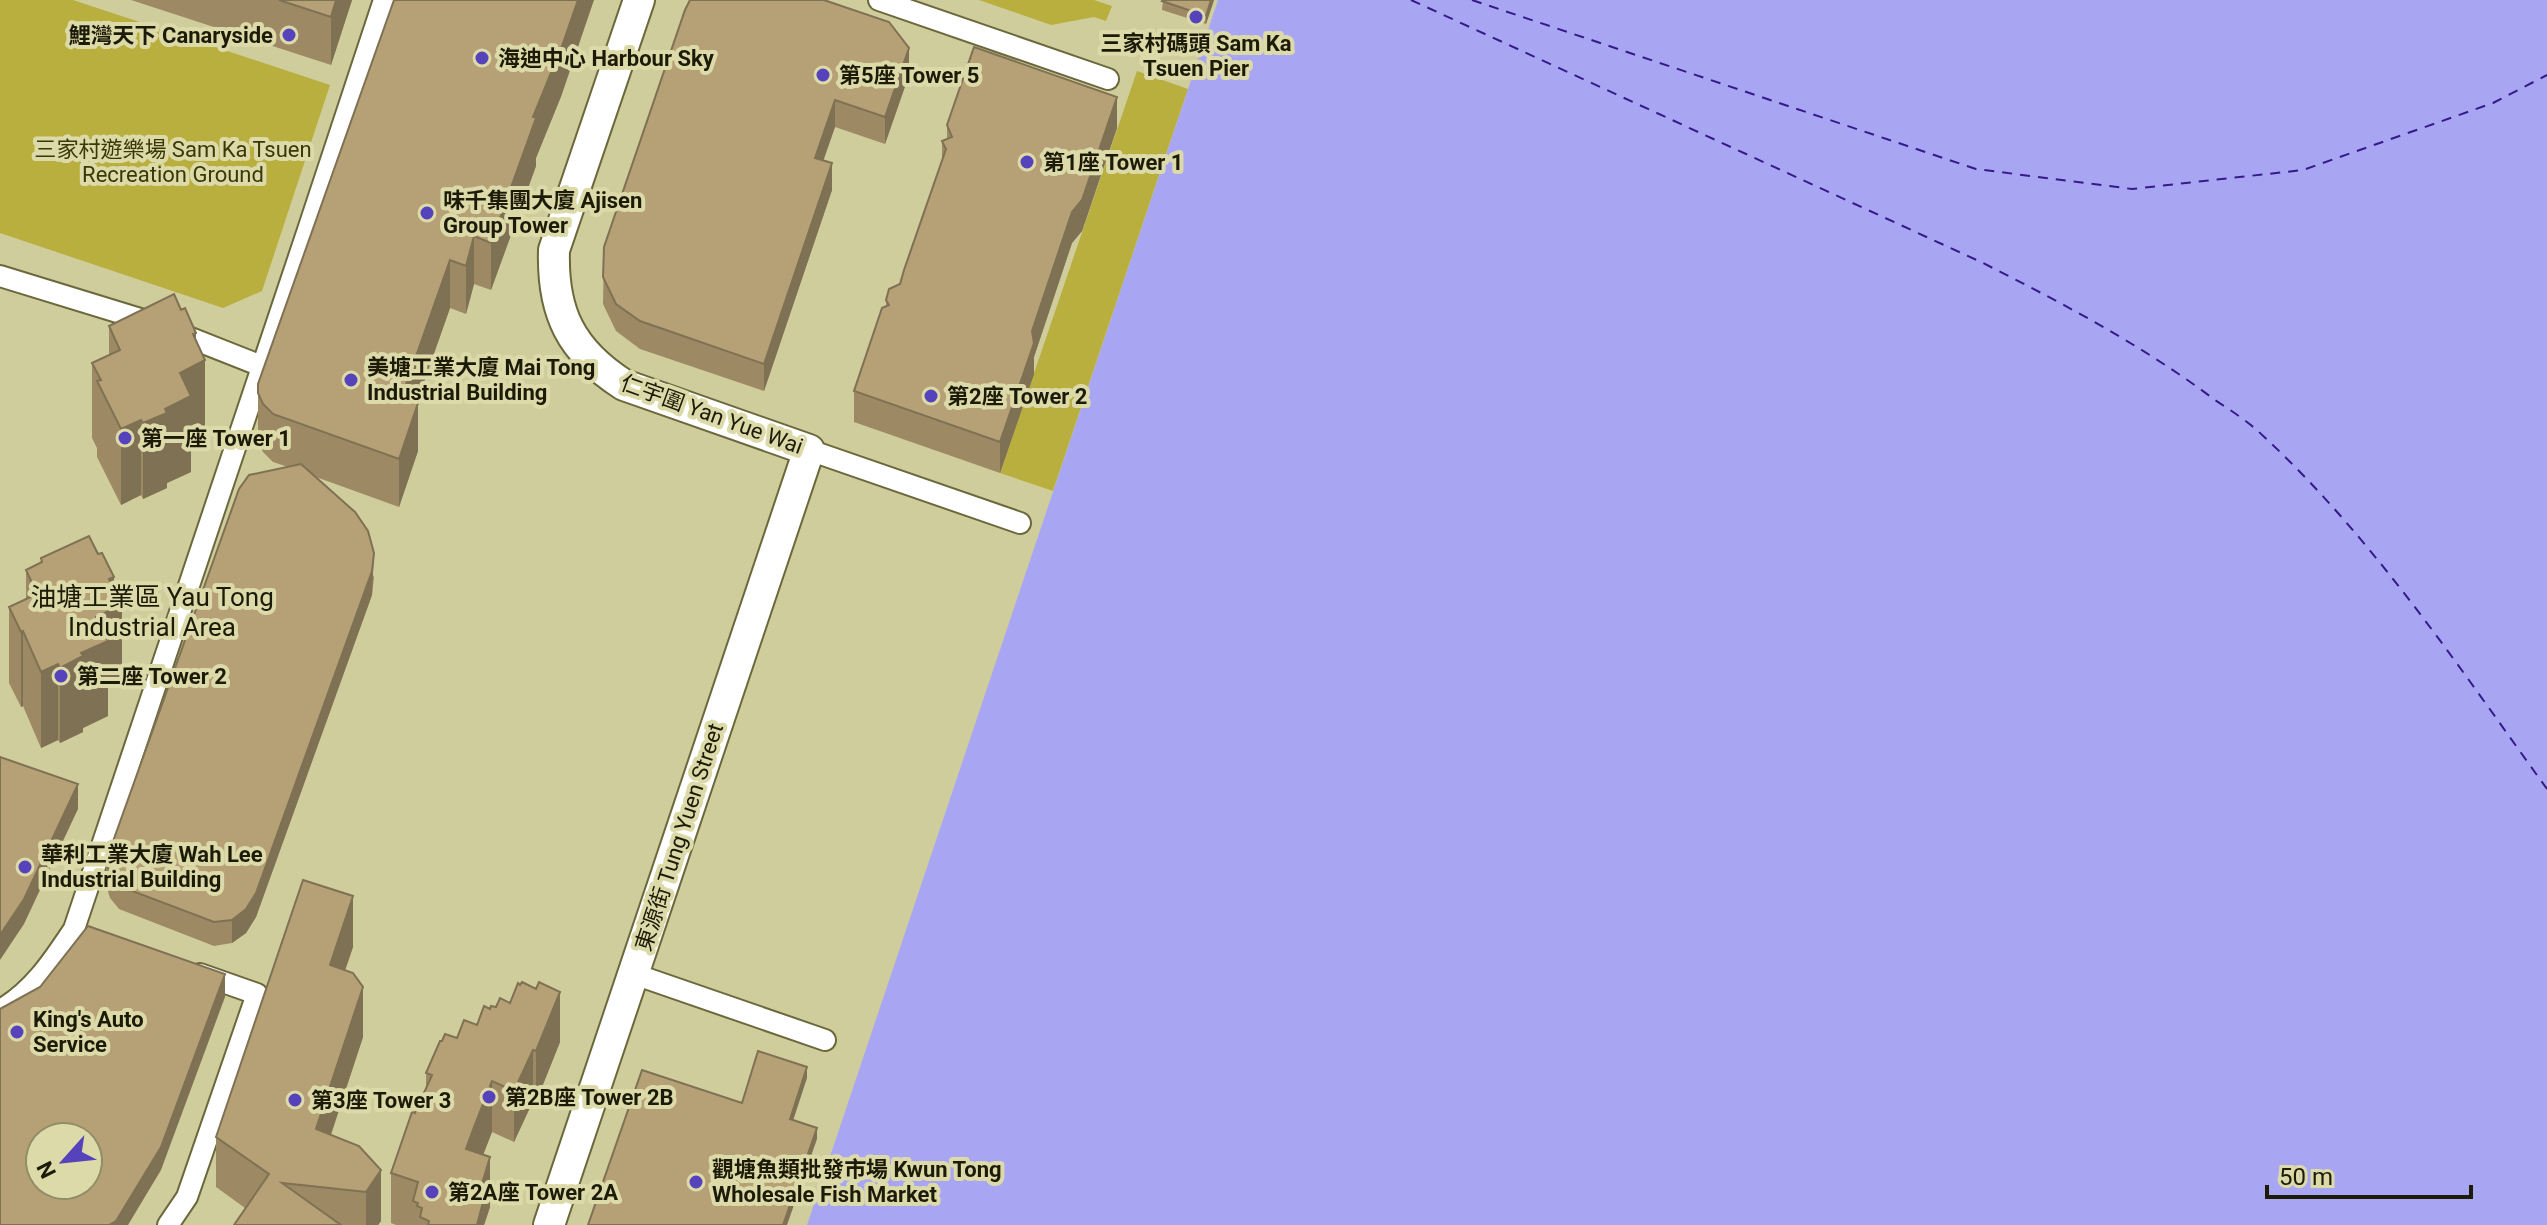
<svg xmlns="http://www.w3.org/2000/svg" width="2547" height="1225" viewBox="0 0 2547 1225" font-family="Roboto,'Noto Sans TC',sans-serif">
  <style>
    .green { fill: #b8af3e }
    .water { fill: #a8a6f3 }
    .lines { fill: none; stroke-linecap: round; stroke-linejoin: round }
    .ferry { stroke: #361a89; stroke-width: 2; stroke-dasharray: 10 8; stroke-linecap: butt }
    .street-casing { stroke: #6b683c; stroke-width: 24 }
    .secondary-casing { stroke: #6b683c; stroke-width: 34 }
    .street { stroke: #fff; stroke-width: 20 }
    .secondary { stroke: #fff; stroke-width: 30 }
    .wall { fill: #9d8a65 }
    .shaded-wall { fill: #7f7153 }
    .building { fill: #b6a176; stroke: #7f7153; stroke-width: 2; fill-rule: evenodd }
    .poi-dot { fill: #5642ba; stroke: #dddaaa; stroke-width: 3 }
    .labels { text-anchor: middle; stroke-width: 8; stroke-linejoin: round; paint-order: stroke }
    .poi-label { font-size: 22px; font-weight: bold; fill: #1c1b08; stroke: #dddaaa; text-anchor: start }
    .park-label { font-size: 22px; fill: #3c3805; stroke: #dddaaa }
    .street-label { font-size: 22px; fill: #1c1b08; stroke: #dddaaa }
    .quarter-label { font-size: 26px; fill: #1c1b08; stroke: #dddaaa }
  </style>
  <rect width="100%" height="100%" fill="#d0cd9d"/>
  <path class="green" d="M 0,0 L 73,0 L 330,85 L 262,291 L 223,308 L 0,233 Z
    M 979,0 L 1094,0 L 1112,6 L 1106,21 L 1094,17 L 1051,25 Z
    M 1137,71 L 1188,89 L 1053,491 L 1000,473 Z"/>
  <path class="water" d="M 1218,0 L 2547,0 L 2547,1225 L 807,1225 Z"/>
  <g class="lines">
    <path class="ferry" d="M 1411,0 L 1981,262 C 2062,303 2142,345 2215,400 C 2230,410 2246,420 2259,432 C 2372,536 2458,666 2547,789
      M 1472,0 L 1976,169 L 2132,189 L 2303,170 L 2493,103 L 2547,75"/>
    <defs>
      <path id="street" d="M 879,0 L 1108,79
        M 0,276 L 150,322 L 264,367
        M 809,450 L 1020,523
        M 634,974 L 825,1040
        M 0,1010 C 33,992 54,959 74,929 C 178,619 282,310 384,0
        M 168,1225 L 187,1197 L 257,994 L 200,974"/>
      <path id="secondary" d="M 549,1225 L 809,450 L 624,385 C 571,351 552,313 554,250 L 639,0"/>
    </defs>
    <use href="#street" class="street-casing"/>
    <use href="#secondary" class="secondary-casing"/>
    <use href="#street" class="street"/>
    <use href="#secondary" class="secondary"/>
  </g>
  <path class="wall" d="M 131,0 L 352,0 L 331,65 Z
    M 1163,0 L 1214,0 L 1206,24 L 1162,10 Z
    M 909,48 L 909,75 L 885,144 L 835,127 L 823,160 L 832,190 L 764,391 L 640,349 L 616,331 L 603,304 L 604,247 Z
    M 562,94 L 536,158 L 536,166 L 491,290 L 474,284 L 466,314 L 450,308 L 417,402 L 418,451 L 399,507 L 316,477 L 374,577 L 372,595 L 256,917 L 246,933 L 232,943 L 214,946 L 119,909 L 110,898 L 106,885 L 106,861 L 288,467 L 273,462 L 263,452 L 258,441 L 258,384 Z
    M 947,125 L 1117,128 L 1082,231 L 1072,243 L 1034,357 L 1034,374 L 1000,473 L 854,422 L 854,391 L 886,306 L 886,300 L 900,284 L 942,160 L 942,141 L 947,139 Z
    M 181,310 L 196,340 L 205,436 L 191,443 L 191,472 L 167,483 L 167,488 L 143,499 L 141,495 L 121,505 L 97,457 L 97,448 L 92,438 L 92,363 L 109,355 L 109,326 Z
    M 41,558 L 114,587 L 122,680 L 108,688 L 108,716 L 83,728 L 83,732 L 60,743 L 58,740 L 41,748 L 23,706 L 21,707 L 9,683 L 9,607 L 26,600 L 26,570 L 41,563 Z
    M 353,947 L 345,970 L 363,1037 L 331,1135 L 359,1146 L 381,1221 L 378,1225 L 234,1225 L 245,1208 L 216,1187 L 216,1137 Z
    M 477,1025 L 560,1042 L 536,1102 L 533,1101 L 514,1142 L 492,1132 L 483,1155 L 490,1207 L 484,1225 L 396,1225 L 391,1223 L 391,1173 L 426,1088 L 426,1073 L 442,1041 L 457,1038 Z"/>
  <path class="shaded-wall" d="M 336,0 L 352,0 L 331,65 L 331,17 Z
    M 578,0 L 594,0 L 562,94 L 536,158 L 536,166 L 491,290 L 491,243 L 533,117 Z
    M 1211,0 L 1214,0 L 1206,24 L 1206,16 Z
    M 909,48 L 909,75 L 885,144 L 885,117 Z
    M 1117,97 L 1117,128 L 1082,231 L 1072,243 L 1034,357 L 1034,374 L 1000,473 L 1000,442 L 1032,331 L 1072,212 Z
    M 835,100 L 835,127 L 815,185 L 815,158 Z
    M 832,163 L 832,190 L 764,391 L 764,364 Z
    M 474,236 L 474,284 L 466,314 L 466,266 Z
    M 450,260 L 450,308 L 402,444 L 402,396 Z
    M 196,333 L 196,365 L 205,360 L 205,436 L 191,443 L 191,472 L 167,483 L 167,488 L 143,499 L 143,423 L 165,409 L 180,373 L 193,334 Z
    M 418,403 L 418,451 L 399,507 L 399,459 Z
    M 141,420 L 141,495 L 121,505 L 121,429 Z
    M 374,553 L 372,595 L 256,917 L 246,933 L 232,943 L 232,920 Z
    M 114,577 L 114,609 L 122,605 L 122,680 L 108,688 L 108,716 L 83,728 L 83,732 L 60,743 L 60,668 L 81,653 L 96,617 L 109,579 Z
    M 23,631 L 23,706 L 21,707 L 21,632 Z
    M 58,664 L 58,740 L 41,748 L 41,672 Z
    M 78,784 L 78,809 L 24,924 L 0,960 L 0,935 Z
    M 353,896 L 353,947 L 330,1015 L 330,965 Z
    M 225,974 L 225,997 L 161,1170 L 128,1225 L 109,1225 Z
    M 363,987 L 363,1037 L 316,1179 L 316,1129 Z
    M 560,992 L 560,1042 L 536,1102 L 536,1051 Z
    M 533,1050 L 533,1101 L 514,1142 L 514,1091 Z
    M 807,1067 L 807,1078 L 790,1130 L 790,1119 Z
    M 492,1081 L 492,1132 L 474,1178 L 466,1149 Z
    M 817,1128 L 817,1139 L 787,1225 L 783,1225 Z
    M 490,1157 L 490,1207 L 484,1225 L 477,1225 L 478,1197 Z
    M 381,1170 L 381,1221 L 378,1225 L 366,1225 L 366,1192 Z"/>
  <path class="building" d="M 279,0 L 336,0 L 331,17 Z
    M 394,0 L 578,0 L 562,46 L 533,117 L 536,118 L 491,243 L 474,236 L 466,266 L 450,260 L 402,396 L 418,403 L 399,459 L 273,414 L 263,404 L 258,393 L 258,384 Z
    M 690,0 L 824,0 L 889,22 L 909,48 L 885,117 L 835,100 L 815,158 L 832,163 L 764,364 L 640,321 L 616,304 L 603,277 L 604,247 L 685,10 Z
    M 1163,0 L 1211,0 L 1206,16 L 1162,1 Z
    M 974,47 L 1117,97 L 1082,200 L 1072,212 L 1032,331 L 1034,343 L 1000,442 L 854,391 L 882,308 L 889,305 L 886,300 L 889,289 L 900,284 L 904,270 L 946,149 L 942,141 L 952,137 L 947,125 Z
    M 174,294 L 181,310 L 185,308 L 196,333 L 193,334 L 205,360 L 180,373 L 191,396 L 165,409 L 167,413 L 143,423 L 141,420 L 121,429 L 97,381 L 101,380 L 92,363 L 120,350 L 109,326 Z
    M 301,464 L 355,512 L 368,531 L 374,553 L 372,571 L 256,893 L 246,909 L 232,920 L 214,922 L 119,886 L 110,875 L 106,861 L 239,489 L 249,475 Z
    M 89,536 L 98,554 L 102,553 L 114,577 L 109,579 L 122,605 L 96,617 L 108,641 L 81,653 L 83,656 L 60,668 L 58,664 L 41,672 L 23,631 L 21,632 L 9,607 L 37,594 L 26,570 L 42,562 L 41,558 Z
    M 0,757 L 78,784 L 24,899 L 0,935 Z
    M 303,880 L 353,896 L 330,965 L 353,973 L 363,987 L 316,1129 L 359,1146 L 381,1170 L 366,1192 L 282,1183 L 341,1225 L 234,1225 L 269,1174 L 216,1137 Z
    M 88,926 L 225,974 L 161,1147 L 116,1221 L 109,1225 L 0,1225 L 0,1009 L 40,987 ZM 40,1137 L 88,1137 L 88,1185 L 40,1185 Z
    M 522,982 L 536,989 L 539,982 L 560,992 L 536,1051 L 533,1050 L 514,1091 L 492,1081 L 474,1127 L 466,1149 L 490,1157 L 478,1197 L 477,1200 L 483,1202 L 477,1225 L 428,1225 L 429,1221 L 420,1217 L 422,1208 L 417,1206 L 418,1203 L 413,1201 L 418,1182 L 391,1173 L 412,1112 L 415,1113 L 432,1075 L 426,1073 L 440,1041 L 442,1041 L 445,1034 L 457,1038 L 464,1020 L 477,1025 L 484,1006 L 490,1009 L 491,1006 L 496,1007 L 500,998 L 510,1003 L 518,983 L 520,985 Z
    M 758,1051 L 807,1067 L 790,1119 L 817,1128 L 783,1225 L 588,1225 L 642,1070 L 742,1103 Z"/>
  <g class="poi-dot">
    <circle cx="1196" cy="17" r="8"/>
    <circle cx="289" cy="35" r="8"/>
    <circle cx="482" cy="58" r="8"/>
    <circle cx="823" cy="75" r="8"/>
    <circle cx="1027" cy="162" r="8"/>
    <circle cx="427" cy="213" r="8"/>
    <circle cx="351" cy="380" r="8"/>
    <circle cx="931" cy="396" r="8"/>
    <circle cx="125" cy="438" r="8"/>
    <circle cx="61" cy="676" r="8"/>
    <circle cx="25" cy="867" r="8"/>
    <circle cx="17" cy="1032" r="8"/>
    <circle cx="489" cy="1097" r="8"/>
    <circle cx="295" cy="1100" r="8"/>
    <circle cx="696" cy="1182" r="8"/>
    <circle cx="432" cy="1192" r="8"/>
  </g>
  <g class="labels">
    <g class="poi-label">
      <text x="273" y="43" text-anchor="end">鯉灣天下 Canaryside</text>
      <text x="1196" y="51" text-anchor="middle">三家村碼頭 Sam Ka<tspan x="1196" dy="25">Tsuen Pier</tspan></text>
      <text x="498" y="66">海迪中心 Harbour Sky</text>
      <text x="839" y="83">第5座 Tower 5</text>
      <text x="1043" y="170">第1座 Tower 1</text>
      <text x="443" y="208">味千集團大廈 Ajisen<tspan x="443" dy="25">Group Tower</tspan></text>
      <text x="367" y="375">美塘工業大廈 Mai Tong<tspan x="367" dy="25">Industrial Building</tspan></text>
      <text x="947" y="404">第2座 Tower 2</text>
      <text x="141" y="446">第一座 Tower 1</text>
      <text x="77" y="684">第二座 Tower 2</text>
      <text x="41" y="862">華利工業大廈 Wah Lee<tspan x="41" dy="25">Industrial Building</tspan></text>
      <text x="33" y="1027">King's Auto<tspan x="33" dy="25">Service</tspan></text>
      <text x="505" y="1105">第2B座 Tower 2B</text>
      <text x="311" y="1108">第3座 Tower 3</text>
      <text x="712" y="1177">觀塘魚類批發市場 Kwun Tong<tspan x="712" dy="25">Wholesale Fish Market</tspan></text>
      <text x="448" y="1200">第2A座 Tower 2A</text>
    </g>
    <g class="park-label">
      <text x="173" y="157">三家村遊樂場 Sam Ka Tsuen<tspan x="173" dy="25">Recreation Ground</tspan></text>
    </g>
    <g class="street-label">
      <text transform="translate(712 414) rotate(20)" y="8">仁宇圍 Yan Yue Wai</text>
      <text transform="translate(679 837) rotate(-72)" y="8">東源街 Tung Yuen Street</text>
    </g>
    <g class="quarter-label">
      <text x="152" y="606">油塘工業區 Yau Tong<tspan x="152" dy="30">Industrial Area</tspan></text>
    </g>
  </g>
  <g transform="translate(64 1161) rotate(243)"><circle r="38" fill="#dddaaa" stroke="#908e69" stroke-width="2"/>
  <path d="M0-6L14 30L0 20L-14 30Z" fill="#5642ba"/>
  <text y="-12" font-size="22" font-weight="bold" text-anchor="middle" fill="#1c1b08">N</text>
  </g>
  <path d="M2267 1185v12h204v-12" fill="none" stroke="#1c1b08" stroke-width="4"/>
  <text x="2279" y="1185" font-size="24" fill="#1c1b08" stroke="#dddaaa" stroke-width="6" paint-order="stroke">50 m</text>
</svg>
